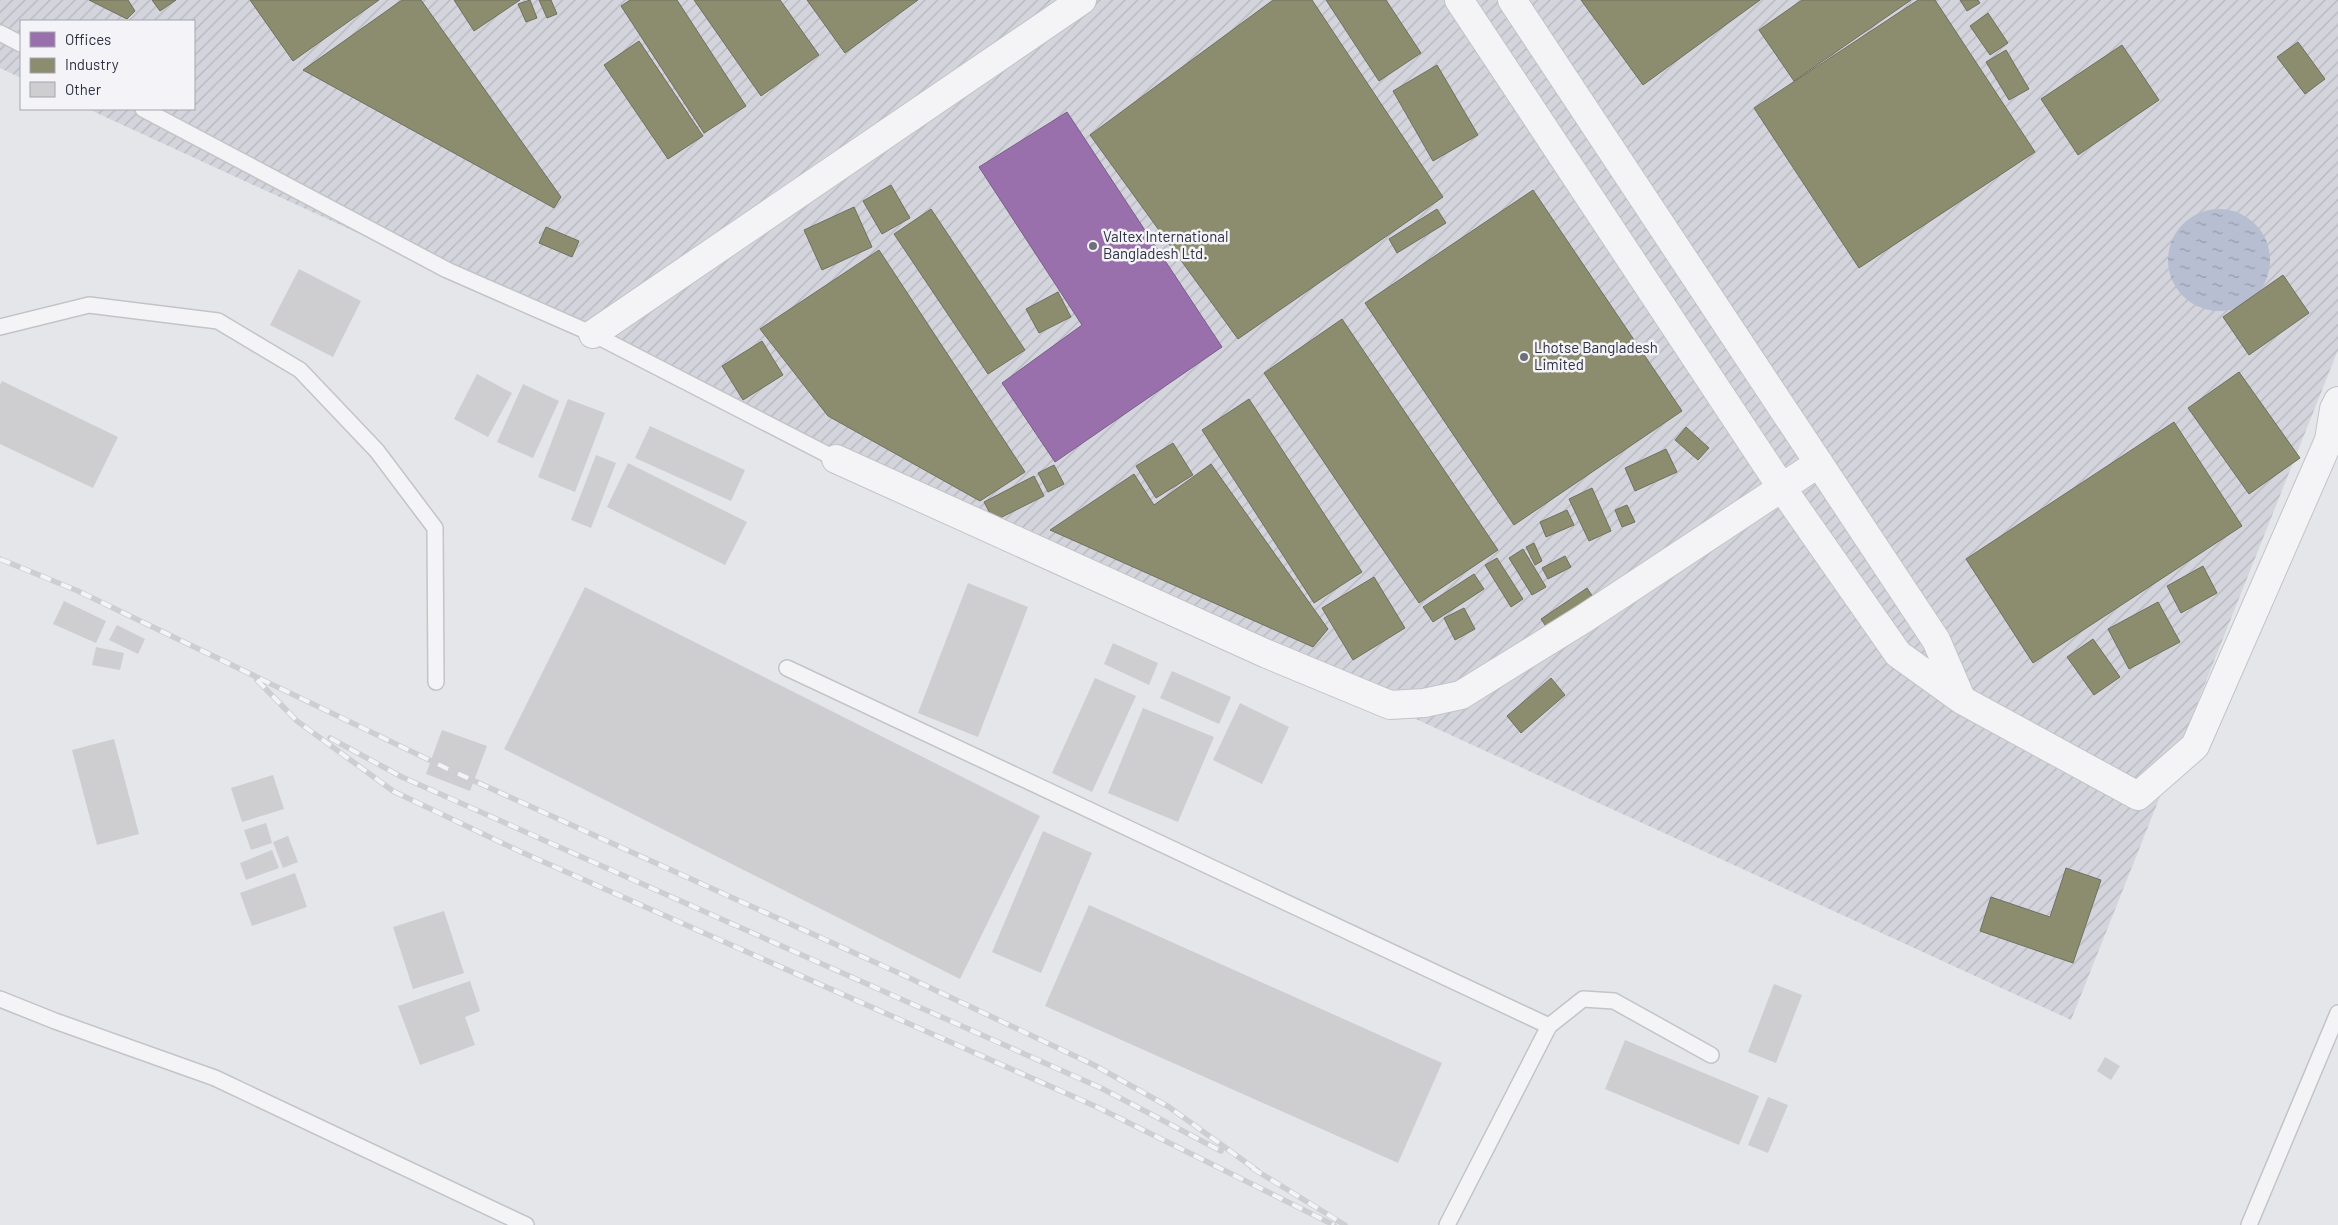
<svg xmlns="http://www.w3.org/2000/svg" width="2338" height="1225" viewBox="0 0 2338 1225" font-family="Barlow,sans-serif">
  <style>
    .industrial { fill: url(#industrial-furrows) }
    .water { fill: url(#water-ripples) }
    .offices { fill: #9970ab; stroke: #795d8b }
    .industry { fill: #8c8c6e; stroke: #707060 }
    .building { fill: #ceced1 }
    .lines { fill: none; stroke-linecap: round; stroke-linejoin: round }
    .lane-casing { stroke: #c3c4c7; stroke-width: 18 }
    .street-casing { stroke: #c3c4c7; stroke-width: 30 }
    .lane { stroke: #f4f4f6; stroke-width: 15 }
    .street { stroke: #f4f4f6; stroke-width: 28 }
    .rail-casing { stroke: #cdced1; stroke-width: 5.5 }
    .rail { stroke: #f4f4f8; stroke-width: 4; stroke-dasharray: 11; stroke-linecap: butt }
    .poi-dot { fill: #6d707c; stroke: #f4f4f8; stroke-width: 2 }
    .labels { text-anchor: middle; stroke-width: 5; stroke-linejoin: round; paint-order: stroke }
    .poi-label { font-size: 15px; fill: #2d3041; stroke: #f4f4f8; text-anchor: start }
  </style>
  <defs>
    <pattern id="industrial-furrows" width="10" height="10" patternUnits="userSpaceOnUse" patternTransform="scale(1.25)"><rect width="10" height="10" fill="#d4d5dc"/><path d="M-1 1l2-2M0 10L10 0M9 11l2-2" fill="none" stroke="#b6b7be"/></pattern>
    <pattern id="water-ripples" width="26" height="14" patternUnits="userSpaceOnUse" patternTransform="scale(1.25)"><rect width="26" height="14" fill="#b7bed1"/><path d="M2 4q2-2 4 0t4 0M15 11q2-2 4 0t4 0" fill="none" stroke="#959bab"/></pattern>
  </defs>
  <rect width="100%" height="100%" fill="#e5e6e9"/>
  <path class="industrial" d="M 0,0 L 2338,0 L 2338,350 L 2071,1020 L 88,109 L 194,109 L 194,21 L 21,21 L 21,78 L 0,68 Z"/>
  <path class="water" d="M2168 260a51 51 0 1 1 102 0a51 51 0 1 1-102 0Z"/>
  <path class="offices" d="M 1067,112 L 1222,347 L 1055,462 L 1002,383 L 1082,325 L 979,167 Z"/>
  <path class="industry" d="M 89,0 L 128,0 L 135,11 L 127,19 Z
    M 152,0 L 176,0 L 160,11 Z
    M 250,0 L 379,0 L 293,61 Z
    M 402,0 L 421,0 L 561,197 L 554,208 L 303,70 Z
    M 454,0 L 520,0 L 474,31 Z
    M 530,0 L 537,18 L 526,22 L 518,4 Z
    M 539,0 L 551,0 L 557,14 L 547,18 Z
    M 630,0 L 677,0 L 746,106 L 704,133 L 621,6 Z
    M 694,0 L 780,0 L 819,55 L 761,96 Z
    M 807,0 L 918,0 L 845,53 Z
    M 1273,0 L 1312,0 L 1443,197 L 1238,339 L 1090,135 Z
    M 1326,0 L 1386,0 L 1421,53 L 1379,81 Z
    M 1581,0 L 1760,0 L 1643,85 Z
    M 1802,0 L 1911,0 L 1794,81 L 1759,30 Z
    M 1918,0 L 1935,0 L 2035,152 L 1859,268 L 1754,108 Z
    M 1960,0 L 1978,0 L 1980,3 L 1967,11 Z
    M 1988,13 L 2008,43 L 1990,55 L 1970,26 Z
    M 639,41 L 703,136 L 668,159 L 604,65 Z
    M 2298,42 L 2325,79 L 2305,94 L 2277,57 Z
    M 2122,45 L 2159,100 L 2078,155 L 2041,99 Z
    M 2006,50 L 2029,89 L 2009,100 L 1986,62 Z
    M 1437,65 L 1478,135 L 1433,161 L 1393,91 Z
    M 891,185 L 910,218 L 882,234 L 863,201 Z
    M 1533,190 L 1682,411 L 1514,525 L 1365,303 Z
    M 854,207 L 872,247 L 822,270 L 804,230 Z
    M 931,209 L 1025,350 L 988,374 L 894,234 Z
    M 1437,209 L 1446,223 L 1397,253 L 1389,239 Z
    M 546,227 L 579,241 L 572,257 L 539,243 Z
    M 879,250 L 1025,472 L 980,501 L 828,416 L 760,329 Z
    M 2283,275 L 2309,313 L 2249,355 L 2223,317 Z
    M 1058,292 L 1071,317 L 1039,333 L 1026,309 Z
    M 1342,319 L 1498,550 L 1419,603 L 1264,373 Z
    M 762,341 L 783,375 L 743,400 L 722,366 Z
    M 2239,372 L 2300,458 L 2249,494 L 2188,408 Z
    M 1249,399 L 1362,572 L 1314,603 L 1202,430 Z
    M 2174,422 L 2242,526 L 2033,663 L 1966,559 Z
    M 1686,427 L 1709,448 L 1698,460 L 1675,440 Z
    M 1173,443 L 1193,475 L 1156,498 L 1136,466 Z
    M 1666,449 L 1677,472 L 1635,491 L 1625,468 Z
    M 1211,464 L 1328,629 L 1313,647 L 1050,530 L 1134,474 L 1154,505 Z
    M 1054,465 L 1064,484 L 1048,492 L 1038,473 Z
    M 1034,476 L 1044,496 L 994,521 L 984,502 Z
    M 1592,488 L 1611,531 L 1589,541 L 1569,499 Z
    M 1627,505 L 1635,522 L 1622,527 L 1615,510 Z
    M 1567,510 L 1574,525 L 1546,537 L 1540,522 Z
    M 1534,543 L 1542,561 L 1535,565 L 1526,547 Z
    M 1523,549 L 1546,587 L 1532,595 L 1509,558 Z
    M 1565,556 L 1571,567 L 1548,579 L 1542,568 Z
    M 1497,558 L 1523,599 L 1511,607 L 1485,565 Z
    M 2203,566 L 2217,593 L 2181,613 L 2167,586 Z
    M 1474,574 L 1484,589 L 1433,622 L 1423,607 Z
    M 1374,577 L 1405,628 L 1353,660 L 1322,608 Z
    M 1587,588 L 1595,600 L 1549,631 L 1541,619 Z
    M 2158,602 L 2180,642 L 2129,669 L 2108,629 Z
    M 1464,608 L 1475,629 L 1455,640 L 1444,618 Z
    M 2093,639 L 2120,677 L 2094,695 L 2067,657 Z
    M 1551,678 L 1565,695 L 1521,733 L 1507,716 Z
    M 2066,868 L 2101,880 L 2073,963 L 1980,931 L 1991,897 L 2050,917 Z"/>
  <path class="building" d="M 299,269 L 361,301 L 333,357 L 270,325 Z
    M 477,374 L 512,393 L 488,437 L 454,419 Z
    M 2,381 L 118,437 L 93,488 L 0,444 L 0,385 Z
    M 523,384 L 559,401 L 533,458 L 497,442 Z
    M 568,399 L 605,413 L 575,492 L 538,477 Z
    M 650,426 L 745,470 L 731,501 L 635,458 Z
    M 596,455 L 616,463 L 591,528 L 571,520 Z
    M 628,463 L 747,522 L 725,565 L 607,507 Z
    M 968,583 L 1028,607 L 978,737 L 918,713 Z
    M 585,587 L 1040,816 L 960,979 L 504,749 Z
    M 64,601 L 106,621 L 96,643 L 53,624 Z
    M 117,625 L 145,639 L 138,654 L 109,640 Z
    M 1113,643 L 1158,663 L 1149,685 L 1104,664 Z
    M 96,647 L 124,653 L 120,670 L 92,665 Z
    M 1172,671 L 1231,697 L 1219,724 L 1160,698 Z
    M 1095,678 L 1136,696 L 1092,792 L 1052,773 Z
    M 1240,703 L 1289,727 L 1262,784 L 1213,760 Z
    M 1143,708 L 1214,737 L 1178,822 L 1108,793 Z
    M 442,730 L 487,746 L 470,791 L 426,774 Z
    M 114,739 L 139,834 L 97,845 L 72,750 Z
    M 273,775 L 284,809 L 242,822 L 231,788 Z
    M 266,823 L 272,843 L 251,850 L 244,830 Z
    M 1043,831 L 1092,853 L 1041,973 L 992,952 Z
    M 288,836 L 298,862 L 283,868 L 273,842 Z
    M 272,850 L 279,868 L 246,880 L 240,863 Z
    M 295,873 L 307,907 L 252,926 L 240,893 Z
    M 1089,905 L 1442,1063 L 1398,1163 L 1045,1006 Z
    M 444,911 L 464,973 L 413,989 L 393,927 Z
    M 470,981 L 480,1011 L 465,1017 L 475,1045 L 420,1065 L 398,1006 Z
    M 1774,984 L 1802,995 L 1776,1063 L 1748,1052 Z
    M 1625,1040 L 1759,1096 L 1739,1145 L 1605,1089 Z
    M 2105,1057 L 2120,1066 L 2111,1080 L 2097,1071 Z
    M 1768,1097 L 1788,1105 L 1768,1153 L 1748,1145 Z"/>
  <g class="lines">
    <defs>
      <path id="lane" d="M 0,33 L 21,44
        M 143,109 L 447,270 L 593,334 L 836,459
        M 0,327 L 89,305 L 218,321 L 300,370 L 377,451 L 435,528 L 436,682
        M 787,668 L 1549,1026
        M 0,999 L 55,1021 L 215,1078 L 526,1225
        M 1447,1225 L 1549,1026 L 1583,999 L 1614,1001 L 1711,1055
        M 2249,1225 L 2338,1013"/>
      <path id="street" d="M 1459,0 L 1782,488 L 1898,654 L 1962,700 L 2138,796 L 2195,746 L 2329,440 L 2334,409 L 2338,401
        M 1512,0 L 1936,640 L 1961,698
        M 593,334 L 1082,0
        M 836,459 L 1267,654 L 1390,705 L 1424,703 L 1461,695 L 1585,618 L 1819,463"/>
    </defs>
    <use href="#lane" class="lane-casing"/>
    <use href="#street" class="street-casing"/>
    <use href="#lane" class="lane"/>
    <use href="#street" class="street"/>
    <defs>
      <path id="rail" d="M 0,559 L 78,591 L 450,770 L 901,974 L 1094,1065 L 1169,1107 L 1258,1171
        M 257,680 L 297,721 L 393,791 L 519,851 L 1097,1107 L 1334,1225
        M 330,738 L 402,777 L 1101,1088 L 1221,1151
        M 1252,1168 L 1345,1225"/>
    </defs>
    <use href="#rail" class="rail-casing"/>
    <use href="#rail" class="rail"/>
  </g>
  <g class="poi-dot">
    <circle cx="1093" cy="246" r="5"/>
    <circle cx="1524" cy="357" r="5"/>
  </g>
  <g class="labels">
    <g class="poi-label">
      <text x="1103" y="242">Valtex International<tspan x="1103" dy="17">Bangladesh Ltd.</tspan></text>
      <text x="1534" y="353">Lhotse Bangladesh<tspan x="1534" dy="17">Limited</tspan></text>
    </g>
  </g>
  <rect x="20" y="20" width="175" height="90" fill="#f4f4f8" stroke="#a4a6af"/>
  <rect x="30" y="32" width="25" height="15" fill="#9970ab" stroke="#a4a6af"/>
  <text x="65" y="45" font-size="15" fill="#2d3041">Offices</text>
  <rect x="30" y="58" width="25" height="15" fill="#8c8c6e" stroke="#a4a6af"/>
  <text x="65" y="70" font-size="15" fill="#2d3041">Industry</text>
  <rect x="30" y="82" width="25" height="15" fill="#ceced1" stroke="#a4a6af"/>
  <text x="65" y="95" font-size="15" fill="#2d3041">Other</text>
</svg>
